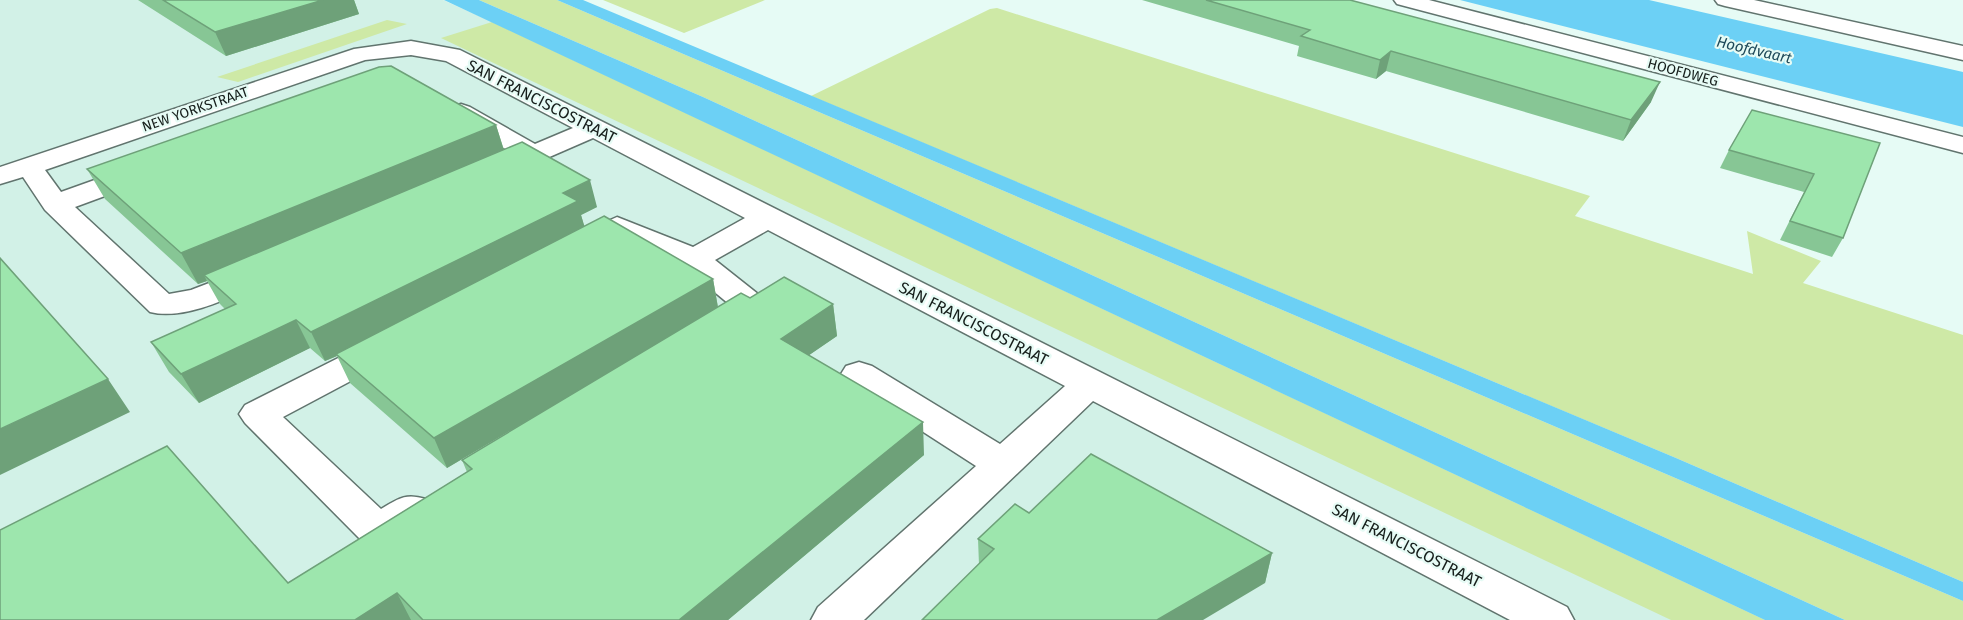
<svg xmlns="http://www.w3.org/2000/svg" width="1963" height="620" viewBox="0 0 1963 620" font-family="'Fira Sans',sans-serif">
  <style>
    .built { fill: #d2f1e7 }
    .green { fill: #cee9a6 }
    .water { fill: #6cd0f5 }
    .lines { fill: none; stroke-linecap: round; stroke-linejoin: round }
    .minor-casing { stroke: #61746e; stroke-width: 3 }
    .minor { fill: #fff; fill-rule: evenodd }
    .wall { fill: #87c695 }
    .shaded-wall { fill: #6ea179 }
    .building { fill: #9de6ad; stroke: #6ea179; stroke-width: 1.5 }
    .labels { text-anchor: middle; stroke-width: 4.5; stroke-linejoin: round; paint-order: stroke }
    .far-street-label { font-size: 14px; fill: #161e1b; stroke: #e6fbf5 }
    .far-water-label { font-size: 15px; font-style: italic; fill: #1e4959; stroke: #e6fbf5 }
    .street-label { font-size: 16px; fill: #161e1b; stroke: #e6fbf5 }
  </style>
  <rect width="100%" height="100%" fill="#e6fbf5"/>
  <path class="built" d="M 0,0 L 443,0 L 1830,620 L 0,620 Z"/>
  <path class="green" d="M 479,0 L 557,0 L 1963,601 L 1963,620 L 1845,620 L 703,97 Z
    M 603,0 L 765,0 L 684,33 Z
    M 997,8 L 1590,196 L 1575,216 L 1753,274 L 1747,231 L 1821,261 L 1803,283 L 1963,335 L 1963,582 L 1676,458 L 811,96 L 990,9 Z
    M 387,20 L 407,24 L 238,82 L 217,77 Z
    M 492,22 L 1765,620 L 1671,620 L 441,38 Z"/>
  <path class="water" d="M 444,0 L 479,0 L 703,97 L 1845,620 L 1765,620 Z
    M 557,0 L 583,0 L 1676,458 L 1963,582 L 1963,601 Z
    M 1460,0 L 1649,0 L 1963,72 L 1963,127 Z"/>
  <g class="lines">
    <defs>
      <path id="minor" d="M 1394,0 L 1429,0 L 1963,137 L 1963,153 L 1397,4 Z
        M 1715,0 L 1754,0 L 1963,46 L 1963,60 L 1725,6 L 1718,4 Z
        M 411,41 L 460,50 L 1567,607 L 1574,620 L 1510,620 L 1093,401 L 864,620 L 811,620 L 818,607 L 976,466 L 846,382 L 841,374 L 846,366 L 859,362 L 872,366 L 1000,444 L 1065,386 L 768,230 L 715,260 L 763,298 L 767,305 C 756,322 734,332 714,327 L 709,320 L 714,313 L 729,304 L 683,266 L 618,237 L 592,248 L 581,245 L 577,239 L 581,233 L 617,217 L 693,247 L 745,218 L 593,138 L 508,175 L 498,177 L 488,175 L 484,169 L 488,163 L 512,153 L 452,117 L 448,112 L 452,107 L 461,104 L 470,107 L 535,144 L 573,128 L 446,61 L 411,55 L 365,60 L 45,170 L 61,192 L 131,167 L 141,165 L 151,167 L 155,173 L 151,179 L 75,207 L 169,294 L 191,290 L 256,265 L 267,267 L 272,274 L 267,281 C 235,295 186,321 150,312 L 45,210 L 23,177 L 0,184 L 0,167 L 354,49 Z
        M 382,339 L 394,342 L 399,350 L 394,358 L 283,417 L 381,509 C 399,498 406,493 426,499 L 432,510 C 425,523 393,548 377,547 C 373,547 367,544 363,542 L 245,423 L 239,414 L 245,405 L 370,342 Z"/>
    </defs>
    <use href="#minor" class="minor-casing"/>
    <use href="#minor" class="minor"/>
  </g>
  <path class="wall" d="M 138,0 L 354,0 L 359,14 L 226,56 Z
    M 1142,0 L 1350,0 L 1651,102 L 1623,141 L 1386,71 L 1376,79 L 1297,56 L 1299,46 Z
    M 496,125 L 504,150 L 597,207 L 581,215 L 584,226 L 713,279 L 718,307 L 750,298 L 833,304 L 837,336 L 809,355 L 924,455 L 728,620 L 0,620 L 288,583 L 467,472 L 462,460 L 648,349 L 447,468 L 350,383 L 337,356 L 325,361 L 310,348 L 199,403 L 169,372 L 151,342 L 225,309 L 220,304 L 207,281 L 198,284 L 105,199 L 87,169 Z
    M 1880,143 L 1843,238 L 1832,257 L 1780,240 L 1804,192 L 1720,168 L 1729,150 Z
    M 1029,513 L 1272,553 L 1265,583 L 979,565 L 978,539 Z"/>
  <path class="shaded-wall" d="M 323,0 L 354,0 L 359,14 L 226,56 L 215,32 Z
    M 1391,51 L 1386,71 L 1376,79 L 1380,60 Z
    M 1660,82 L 1651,102 L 1623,141 L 1631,120 Z
    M 496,125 L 505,154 L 204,275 L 207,281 L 198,284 L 181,253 Z
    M 590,180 L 597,207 L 581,215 L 585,228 L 336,354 L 337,356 L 325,361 L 311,332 L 563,193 Z
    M 713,279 L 718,308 L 447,468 L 434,438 Z
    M 833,304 L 837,336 L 786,371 L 781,339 Z
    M 296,320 L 310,348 L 199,403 L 181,374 Z
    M 108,379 L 130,412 L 0,475 L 0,429 Z
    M 923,422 L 924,455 L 728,620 L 679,620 Z
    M 1272,553 L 1265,583 L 1203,620 L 1157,620 Z
    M 397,593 L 411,620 L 355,620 Z"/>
  <path class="building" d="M 163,0 L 323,0 L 215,32 Z
    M 1206,0 L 1350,0 L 1660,82 L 1631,120 L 1391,51 L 1380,60 L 1301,36 L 1310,30 Z
    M 391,66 L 496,125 L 181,253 L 87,169 L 379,67 Z
    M 1752,110 L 1880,143 L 1843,238 L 1790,221 L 1814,174 L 1729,150 Z
    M 522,142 L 590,180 L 563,193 L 578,201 L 311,332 L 296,320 L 181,374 L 151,342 L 236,304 L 204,275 Z
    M 604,216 L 713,279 L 434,438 L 336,354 Z
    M 0,258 L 108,379 L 0,429 Z
    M 784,277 L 833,304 L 781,339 L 923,422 L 679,620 L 423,620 L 397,593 L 355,620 L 0,620 L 0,530 L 167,446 L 288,583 L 472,469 L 462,460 L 741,293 L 750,298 Z
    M 1091,454 L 1272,553 L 1157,620 L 922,620 L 994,549 L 978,539 L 1015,504 L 1029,513 Z"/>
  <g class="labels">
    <g class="far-street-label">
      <text transform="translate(1683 72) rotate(15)" y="5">HOOFDWEG</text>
      <text transform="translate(195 109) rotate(-19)" y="5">NEW YORKSTRAAT</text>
    </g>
    <g class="far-water-label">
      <text transform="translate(1754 50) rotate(13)" y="5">Hoofdvaart</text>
    </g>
    <g class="street-label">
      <text transform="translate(542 101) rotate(27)" y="6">SAN FRANCISCOSTRAAT</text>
      <text transform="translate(974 323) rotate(27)" y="6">SAN FRANCISCOSTRAAT</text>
      <text transform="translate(1407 545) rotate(27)" y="6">SAN FRANCISCOSTRAAT</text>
    </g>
  </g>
</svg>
